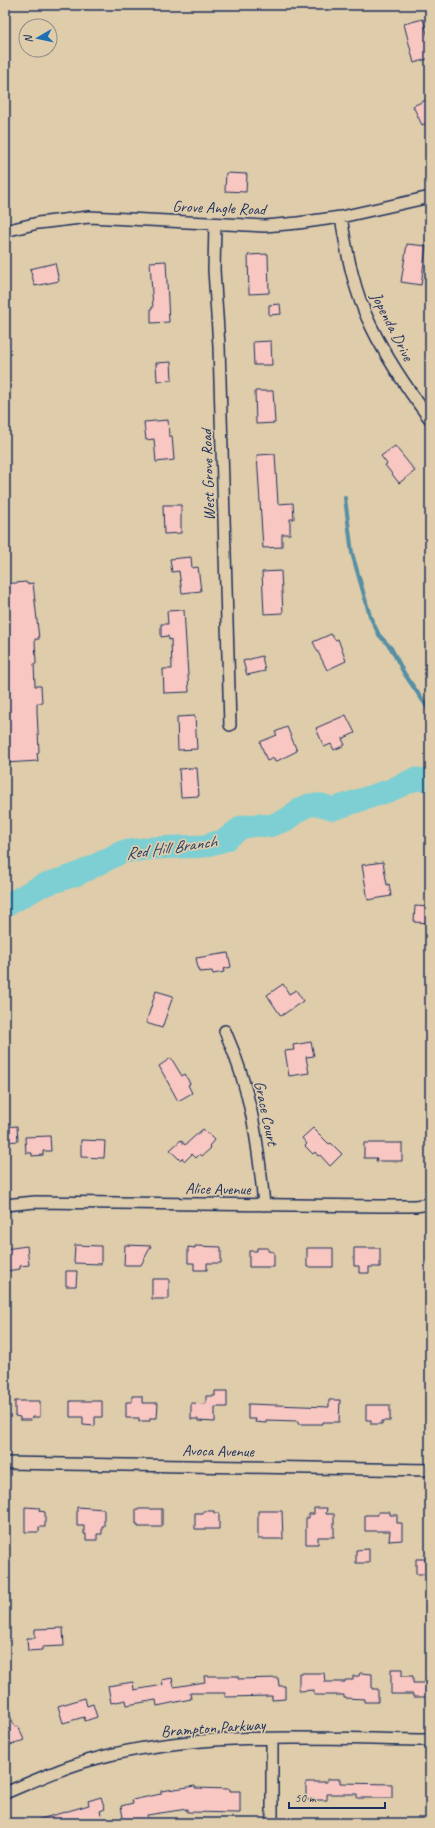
<svg xmlns="http://www.w3.org/2000/svg" width="435" height="1828" viewBox="0 0 435 1828" font-family="Caveat,sans-serif">
  <style>
    .lines { fill: none; stroke-linecap: round; stroke-linejoin: round }
    .stream { stroke: #568fa4; stroke-width: 4 }
    .river { stroke: #7dcfd3; stroke-width: 23 }
    .building { fill: #f8c7c1; stroke: #1b2f5e }
    .street-casing { stroke: #1b2f5e; stroke-width: 14 }
    .street { stroke: #dfccaa; stroke-width: 11 }
    .labels { text-anchor: middle; stroke-width: 3.5; stroke-linejoin: round; paint-order: stroke }
    .street-label { font-size: 16px; fill: #1b2f5e; stroke: #dfccaa }
    .water-label { font-size: 17px; font-style: italic; fill: #253f6a; stroke: #dfccaa }
  </style>
  <rect width="100%" height="100%" fill="#dfccaa"/>
  <filter id="ink" filterUnits="userSpaceOnUse"><feTurbulence type="fractalNoise" baseFrequency=".025" numOctaves="2"/><feDisplacementMap in="SourceGraphic" scale="8" xChannelSelector="R" yChannelSelector="G"/><feConvolveMatrix kernelMatrix="1 2 1 2 8 2 1 2 1" color-interpolation-filters="sRGB"/></filter>
  <g filter="url(#ink)">
    <g class="lines">
      <path class="stream" d="M 345,498 L 352,553 L 370,616 L 379,635 L 391,648 L 404,673 L 430,711"/>
      <path class="river" d="M 5,906 L 41,886 L 78,874 L 122,852 L 153,848 L 204,846 L 225,840 L 242,827 L 257,825 L 269,826 L 286,820 L 299,810 L 309,805 L 322,805 L 333,809 L 391,790 L 415,779 L 430,780"/>
    </g>
    <path class="building" d="M 423,19 L 430,44 L 430,58 L 414,63 L 404,24 Z
      M 430,98 L 430,121 L 422,125 L 413,106 Z
      M 226,173 L 247,174 L 246,192 L 225,191 Z
      M 407,244 L 426,246 L 421,285 L 401,282 Z
      M 268,254 L 269,293 L 249,294 L 248,255 Z
      M 166,261 L 169,322 L 151,323 L 151,308 L 153,308 L 150,262 Z
      M 55,263 L 59,281 L 35,286 L 30,269 Z
      M 280,304 L 281,314 L 269,315 L 269,305 Z
      M 271,341 L 272,365 L 254,365 L 253,342 Z
      M 171,362 L 172,380 L 157,381 L 156,363 Z
      M 255,391 L 273,391 L 275,423 L 256,424 Z
      M 168,420 L 169,436 L 172,436 L 174,460 L 156,462 L 154,439 L 146,440 L 144,422 Z
      M 395,446 L 415,471 L 399,483 L 385,465 L 387,464 L 381,456 Z
      M 275,454 L 278,504 L 293,503 L 294,519 L 290,519 L 290,534 L 282,534 L 282,547 L 263,548 L 257,455 Z
      M 163,505 L 181,505 L 181,533 L 164,534 Z
      M 191,557 L 192,568 L 198,567 L 201,591 L 182,593 L 179,571 L 172,572 L 170,559 Z
      M 281,571 L 283,613 L 264,614 L 262,572 Z
      M 26,582 L 27,584 L 33,583 L 39,639 L 35,639 L 36,664 L 34,664 L 35,686 L 41,686 L 42,703 L 37,703 L 37,711 L 39,752 L 37,753 L 38,761 L 5,763 L 5,584 Z
      M 184,610 L 189,692 L 164,693 L 163,669 L 172,669 L 171,639 L 169,640 L 168,636 L 161,637 L 161,624 L 168,624 L 167,611 Z
      M 331,634 L 335,640 L 338,639 L 346,661 L 327,670 L 313,642 Z
      M 262,656 L 265,671 L 247,675 L 243,661 Z
      M 346,715 L 355,733 L 342,739 L 345,745 L 334,750 L 331,744 L 324,747 L 316,728 Z
      M 195,716 L 197,749 L 178,750 L 177,717 Z
      M 287,727 L 297,751 L 275,762 L 274,758 L 267,761 L 260,742 L 277,735 L 275,732 Z
      M 197,768 L 199,796 L 181,797 L 179,769 Z
      M 383,862 L 387,885 L 389,884 L 391,896 L 368,900 L 362,865 Z
      M 415,906 L 430,907 L 430,923 L 414,922 Z
      M 228,953 L 231,967 L 223,969 L 224,972 L 213,974 L 212,971 L 199,972 L 196,958 Z
      M 283,984 L 289,994 L 296,990 L 303,1001 L 281,1016 L 267,995 Z
      M 156,991 L 173,996 L 162,1028 L 146,1023 Z
      M 311,1042 L 314,1056 L 306,1057 L 309,1073 L 289,1076 L 285,1051 L 294,1050 L 293,1045 Z
      M 171,1058 L 182,1076 L 185,1074 L 190,1084 L 188,1085 L 192,1093 L 178,1101 L 159,1066 Z
      M 17,1126 L 18,1141 L 5,1142 L 5,1127 Z
      M 313,1128 L 329,1144 L 331,1143 L 342,1154 L 330,1166 L 320,1155 L 318,1156 L 315,1152 L 313,1154 L 305,1146 L 307,1144 L 302,1138 Z
      M 203,1129 L 214,1140 L 209,1146 L 211,1148 L 202,1156 L 200,1154 L 196,1158 L 192,1154 L 185,1161 L 182,1158 L 180,1160 L 170,1150 L 181,1140 L 185,1145 Z
      M 50,1136 L 51,1151 L 43,1151 L 43,1155 L 32,1156 L 32,1153 L 26,1153 L 25,1137 Z
      M 81,1140 L 105,1141 L 104,1158 L 81,1157 Z
      M 364,1143 L 402,1143 L 402,1161 L 376,1161 L 377,1158 L 364,1158 Z
      M 75,1245 L 101,1246 L 101,1264 L 74,1263 Z
      M 125,1245 L 151,1246 L 141,1265 L 124,1265 Z
      M 27,1246 L 29,1265 L 20,1266 L 20,1269 L 6,1271 L 5,1249 Z
      M 195,1246 L 221,1247 L 221,1263 L 207,1263 L 207,1270 L 194,1270 L 194,1263 L 188,1263 L 188,1247 L 195,1248 Z
      M 257,1248 L 268,1248 L 268,1251 L 274,1252 L 274,1267 L 249,1267 L 249,1251 L 257,1251 Z
      M 307,1248 L 333,1248 L 333,1267 L 307,1267 Z
      M 354,1248 L 380,1248 L 380,1267 L 369,1267 L 369,1273 L 359,1273 L 359,1266 L 354,1266 Z
      M 66,1271 L 77,1271 L 76,1286 L 66,1286 Z
      M 152,1279 L 169,1279 L 169,1299 L 152,1299 Z
      M 215,1391 L 227,1391 L 227,1407 L 215,1407 L 215,1422 L 198,1421 L 198,1419 L 191,1419 L 191,1403 L 206,1404 L 206,1396 L 215,1396 Z
      M 132,1396 L 142,1396 L 142,1403 L 158,1403 L 157,1418 L 150,1418 L 150,1421 L 139,1421 L 139,1418 L 126,1418 L 126,1402 L 132,1402 Z
      M 329,1400 L 340,1400 L 339,1422 L 323,1422 L 323,1424 L 298,1424 L 298,1421 L 266,1420 L 266,1423 L 255,1422 L 256,1419 L 248,1419 L 248,1404 L 329,1407 Z
      M 15,1401 L 40,1401 L 40,1417 L 32,1417 L 31,1420 L 20,1420 L 20,1417 L 15,1416 Z
      M 70,1401 L 102,1401 L 102,1417 L 95,1417 L 95,1426 L 83,1425 L 83,1417 L 70,1417 Z
      M 366,1405 L 390,1405 L 390,1421 L 382,1421 L 382,1424 L 371,1424 L 371,1420 L 366,1420 Z
      M 25,1507 L 40,1508 L 39,1511 L 45,1512 L 45,1527 L 39,1527 L 39,1532 L 25,1532 Z
      M 77,1507 L 104,1509 L 104,1526 L 102,1526 L 102,1534 L 97,1534 L 97,1540 L 86,1540 L 86,1534 L 84,1534 L 84,1526 L 77,1526 Z
      M 314,1508 L 327,1508 L 326,1514 L 334,1514 L 334,1537 L 318,1537 L 318,1544 L 306,1544 L 306,1518 L 309,1518 L 309,1514 L 314,1514 Z
      M 136,1509 L 162,1509 L 162,1527 L 138,1527 L 138,1524 L 136,1524 Z
      M 203,1511 L 214,1511 L 214,1513 L 219,1513 L 219,1529 L 195,1529 L 195,1513 L 203,1513 Z
      M 258,1511 L 282,1511 L 283,1539 L 258,1539 Z
      M 378,1512 L 390,1512 L 390,1515 L 397,1515 L 397,1523 L 402,1523 L 402,1540 L 389,1541 L 390,1531 L 365,1531 L 365,1515 L 378,1515 Z
      M 369,1549 L 369,1563 L 356,1563 L 356,1550 Z
      M 416,1559 L 430,1559 L 430,1574 L 416,1574 Z
      M 63,1628 L 64,1646 L 42,1647 L 42,1650 L 28,1651 L 27,1638 L 35,1638 L 35,1629 Z
      M 391,1669 L 402,1669 L 402,1676 L 413,1676 L 413,1683 L 426,1683 L 427,1697 L 413,1697 L 413,1694 L 391,1694 Z
      M 299,1673 L 324,1673 L 325,1682 L 345,1682 L 345,1680 L 353,1680 L 353,1676 L 359,1676 L 360,1673 L 372,1674 L 372,1689 L 378,1689 L 378,1702 L 365,1702 L 365,1699 L 344,1698 L 344,1695 L 314,1695 L 314,1690 L 299,1691 Z
      M 204,1676 L 238,1676 L 238,1679 L 278,1678 L 279,1686 L 285,1686 L 285,1699 L 272,1700 L 272,1696 L 225,1697 L 225,1693 L 190,1693 L 191,1699 L 157,1706 L 156,1700 L 127,1705 L 126,1700 L 111,1703 L 108,1686 L 133,1682 L 134,1690 L 140,1689 L 163,1685 L 162,1680 L 172,1678 L 174,1687 L 205,1682 Z
      M 85,1698 L 87,1706 L 93,1704 L 97,1717 L 85,1721 L 84,1717 L 63,1723 L 58,1706 Z
      M 5,1704 L 15,1727 L 18,1726 L 24,1740 L 5,1747 Z
      M 327,1779 L 340,1779 L 340,1783 L 392,1784 L 392,1798 L 357,1798 L 357,1794 L 327,1794 L 327,1800 L 306,1800 L 306,1782 L 327,1782 Z
      M 195,1786 L 195,1788 L 230,1789 L 230,1791 L 240,1791 L 240,1813 L 187,1812 L 187,1809 L 147,1815 L 149,1823 L 124,1823 L 121,1806 L 133,1803 L 132,1800 L 161,1794 L 161,1791 Z
      M 101,1797 L 105,1809 L 100,1811 L 102,1817 L 94,1820 L 94,1821 L 88,1823 L 37,1823 L 37,1820 L 89,1805 L 88,1801 Z"/>
    <g class="lines">
      <defs>
        <path id="street" d="M 341,217 C 347,254 354,292 371,326 C 387,359 408,390 430,419
          M 215,224 L 214,270 L 219,346 L 230,725
          M 5,231 L 38,223 L 89,217 L 265,226 L 298,223 L 341,217 L 430,197
          M 225,1031 C 251,1090 258,1141 264,1205
          M 5,1205 L 35,1202 L 379,1206 L 415,1206 L 430,1204
          M 5,1463 L 430,1470
          M 5,1793 C 36,1780 66,1766 98,1758 C 203,1730 322,1739 430,1740
          M 272,1823 L 272,1739"/>
      </defs>
      <use href="#street" class="street-casing"/>
      <use href="#street" class="street"/>
    </g>
  </g>
  <g class="labels">
    <g class="street-label">
      <text transform="translate(219 207) rotate(2)" y="6">Grove Angle Road</text>
      <text transform="translate(393 326) rotate(63)" y="6">Jopenda Drive</text>
      <text transform="translate(207 475) rotate(-92)" y="6">West Grove Road</text>
      <text transform="translate(267 1113) rotate(78)" y="6">Grace Court</text>
      <text transform="translate(218 1188) rotate(1)" y="6">Alice Avenue</text>
      <text transform="translate(218 1450) rotate(1)" y="6">Avoca Avenue</text>
      <text transform="translate(213 1727) rotate(-4)" y="6">Brampton Parkway</text>
    </g>
    <g class="water-label">
      <text transform="translate(171 847) rotate(-8)" y="6">Red Hill Branch</text>
    </g>
  </g>
  <rect width="435" height="1828" fill="none" stroke="#dfccaa" stroke-width="20"/>
  <rect x="10" y="10" width="415" height="1808" fill="none" stroke="#1b2f5e" stroke-width="1.5" filter="url(#ink)"/>
  <g transform="translate(38 38) rotate(261)"><circle r="19" fill="#dfccaa" stroke="#918d8c"/>
  <path d="M0-3L7 15L0 10L-7 15Z" fill="#1f6fb2"/>
  <text y="-6" font-size="11" font-weight="bold" text-anchor="middle" fill="#1b2f5e">N</text>
  </g>
  <path d="M289 1802v6h96v-6" fill="none" stroke="#1b2f5e" stroke-width="2"/>
  <text x="295" y="1802" font-size="12" fill="#1b2f5e" stroke="#dfccaa" stroke-width="3" paint-order="stroke">50 m</text>
</svg>
